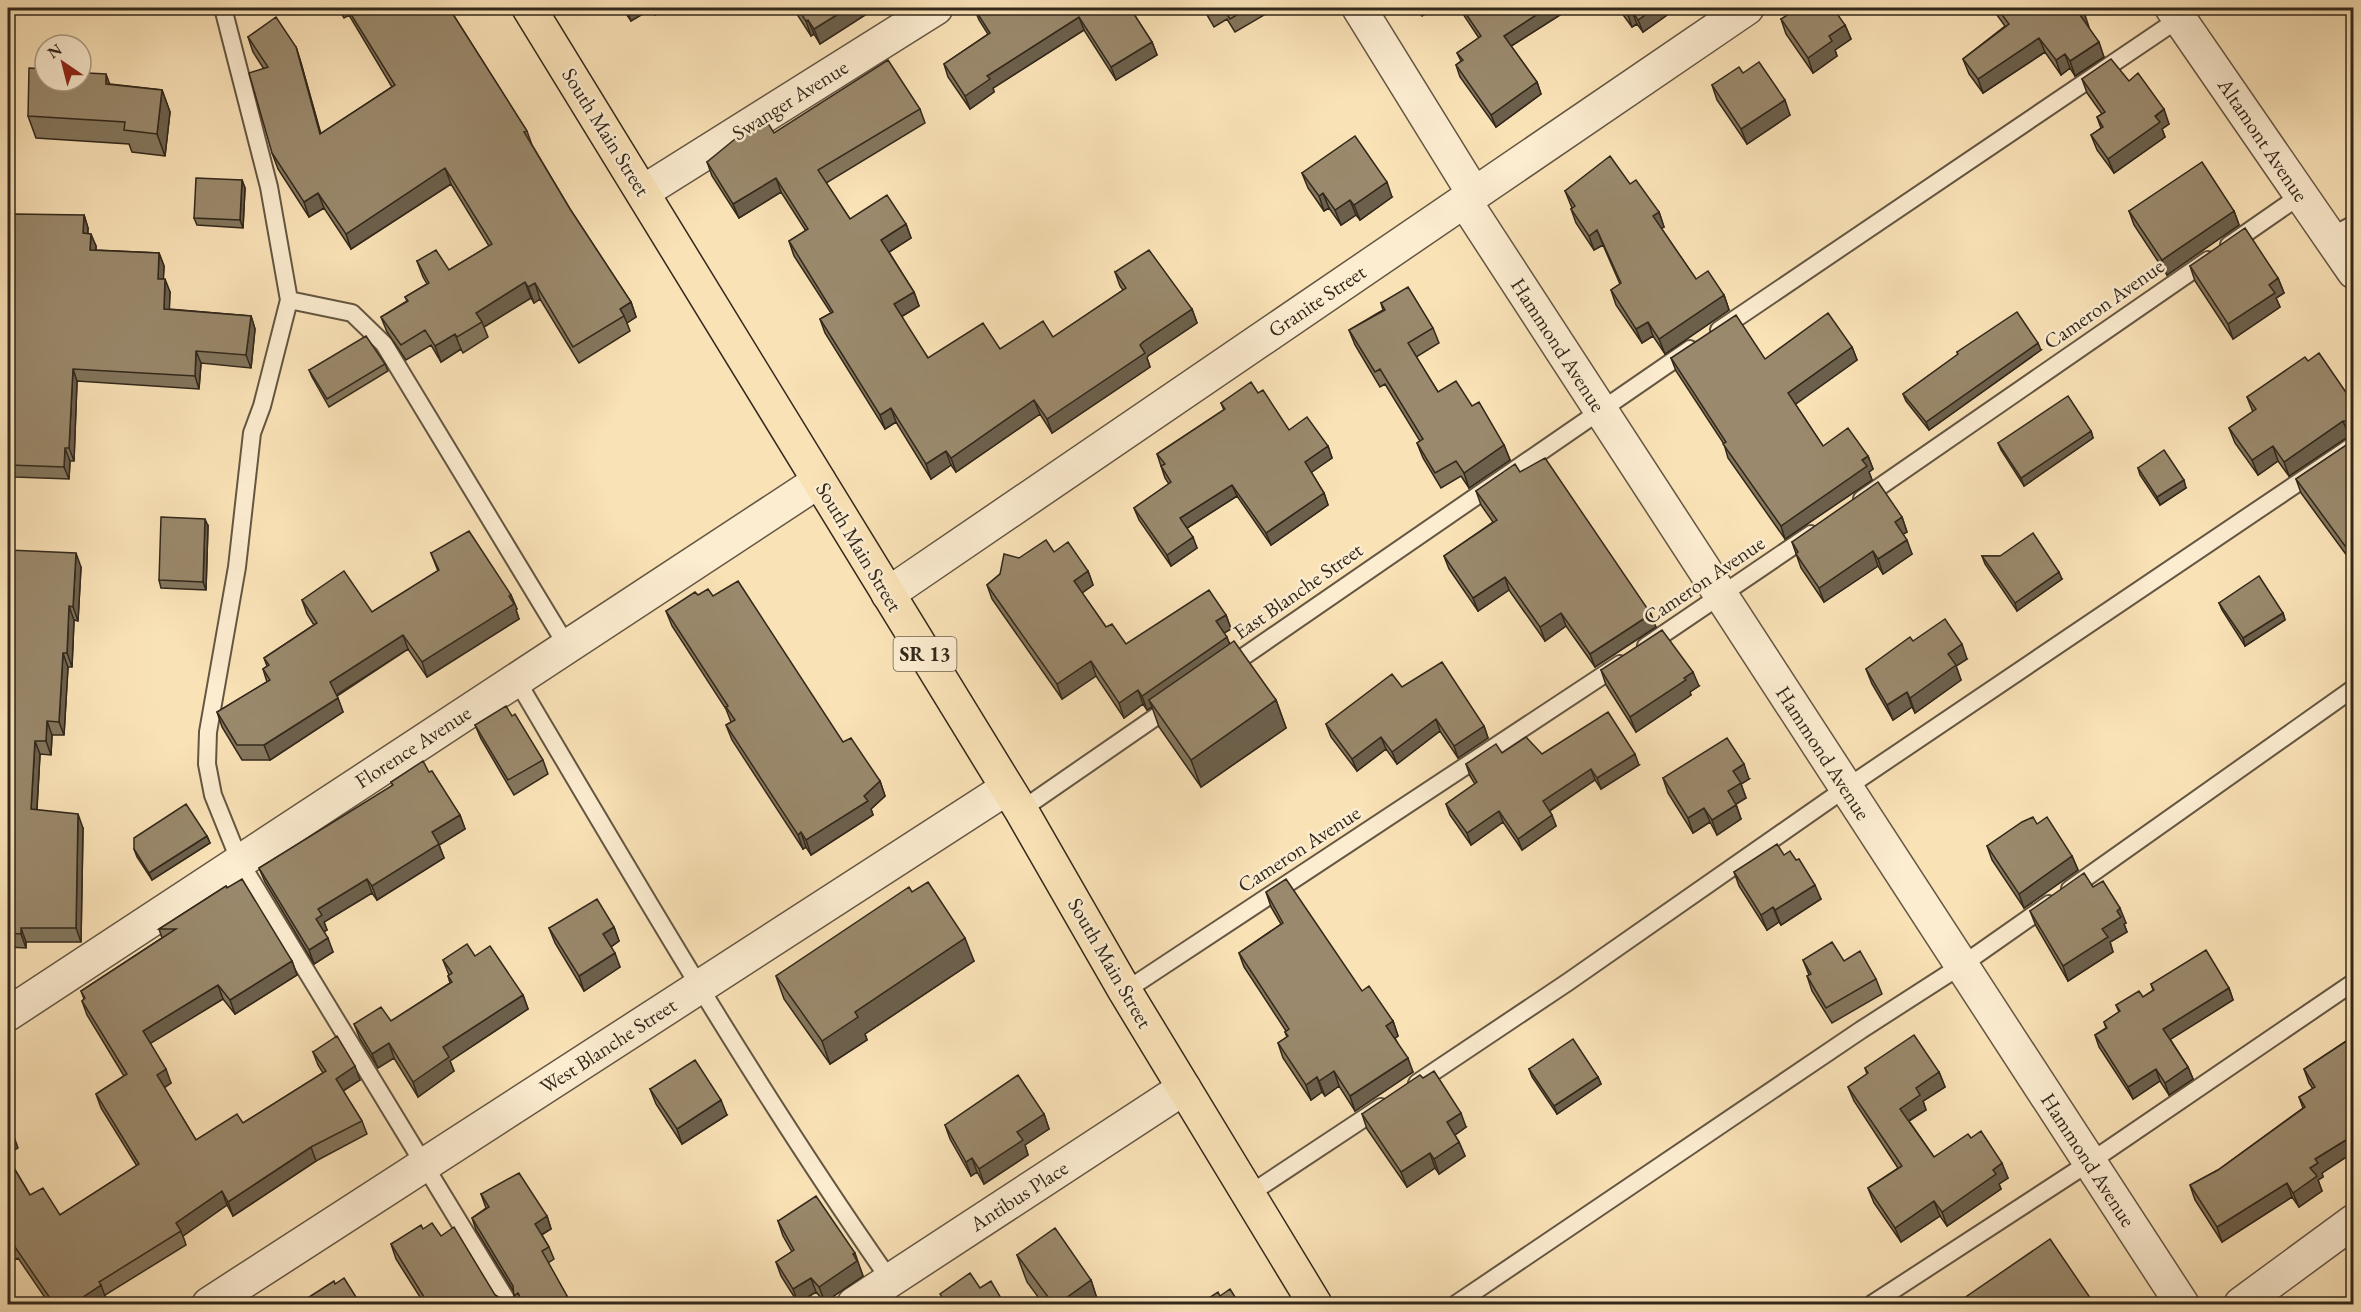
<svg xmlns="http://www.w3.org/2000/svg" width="2361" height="1312" viewBox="0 0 2361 1312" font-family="'EB Garamond',serif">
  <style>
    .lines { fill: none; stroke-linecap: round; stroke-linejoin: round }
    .service-casing { stroke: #645642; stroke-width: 20 }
    .minor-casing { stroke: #645642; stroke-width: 36 }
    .trunk-casing { stroke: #32281b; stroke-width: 36 }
    .service { stroke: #fcecd0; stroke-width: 16 }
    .minor { stroke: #fcecd0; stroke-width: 33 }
    .trunk { stroke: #fae2b7; stroke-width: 33 }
    .wall { fill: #84765d; stroke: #32281b; stroke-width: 1.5 }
    .shaded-wall { fill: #6c604c; stroke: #32281b; stroke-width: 1.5 }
    .building { fill: #9a896c; stroke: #32281b; stroke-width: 1.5 }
    .labels { text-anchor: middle; stroke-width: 5; stroke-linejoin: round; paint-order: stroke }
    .shield { fill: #fcecd0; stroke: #6f6351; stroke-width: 1.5 }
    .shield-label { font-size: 20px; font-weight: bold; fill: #32281b }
    .street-label { font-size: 21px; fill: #32281b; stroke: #fcecd0 }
  </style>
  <rect width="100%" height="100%" fill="#fae2b7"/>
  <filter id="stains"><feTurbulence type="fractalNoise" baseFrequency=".00333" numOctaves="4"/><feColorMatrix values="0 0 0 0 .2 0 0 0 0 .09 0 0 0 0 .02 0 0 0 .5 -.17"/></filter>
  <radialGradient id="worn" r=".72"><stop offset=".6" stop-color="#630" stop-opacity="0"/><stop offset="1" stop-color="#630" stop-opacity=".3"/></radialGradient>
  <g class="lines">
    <defs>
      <path id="service" d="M 223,8 L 269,187 L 289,300 L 262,406 L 252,433 L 237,567 L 208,732 L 207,764 L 213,795 L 240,862 L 509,1304
        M 2330,237 L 2354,224
        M 2229,245 L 2301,195
        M 289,300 L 352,313 L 384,344 L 567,646
        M 1719,330 L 2180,18
        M 1862,499 L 2208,260
        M 1646,646 L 1811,534
        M 1227,668 L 1690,349
        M 516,679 C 636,882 755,1087 890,1280
        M 1021,810 L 1173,705
        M 2070,889 L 2354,688
        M 1125,991 L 1620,664
        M 1417,1083 L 1568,982 L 1846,788 L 2354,445
        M 1248,1195 L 1381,1107
        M 1456,1304 L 1861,1030 L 1962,965 L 2049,904
        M 1872,1304 L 2090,1162 L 2354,982"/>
      <path id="minor" d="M 1359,8 L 1474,194
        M 2172,8 L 2354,272
        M 643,192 L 936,8
        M 1464,200 L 2182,1304
        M 888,594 L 1747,8
        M 8,1014 L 819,481
        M 209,1304 L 1007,788
        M 854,1304 L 1184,1088
        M 2241,1304 L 2354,1221"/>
      <path id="trunk" d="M 529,8 L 1021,810 L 1125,991 L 1315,1304"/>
    </defs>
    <use href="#service" class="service-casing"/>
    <use href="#minor" class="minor-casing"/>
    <use href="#trunk" class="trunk-casing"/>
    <use href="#service" class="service"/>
    <use href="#minor" class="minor"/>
    <use href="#trunk" class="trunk"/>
  </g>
  <path class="wall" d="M 338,8 L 449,8 L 527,131 L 532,145 L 570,209 L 631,302 L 636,317 L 627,323 L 630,331 L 579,363 L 540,299 L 534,303 L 531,298 L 484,327 L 488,337 L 463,353 L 461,349 L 441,362 L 431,345 L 406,360 L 387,332 L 381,317 L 407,301 L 405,297 L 427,284 L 423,277 L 417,261 L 449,270 L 489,246 L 451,184 L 351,249 L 324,208 L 309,217 L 278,169 L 272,153 L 264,69 L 253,52 L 248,37 L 296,47 L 301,63 L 321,134 L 392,87 L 349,15 L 344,18 Z
    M 622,8 L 668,8 L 655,15 L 651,9 L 631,21 Z
    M 793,8 L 876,8 L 820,44 L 814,34 L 811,36 Z
    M 974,8 L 1130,8 L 1152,42 L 1157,55 L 1116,80 L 1084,30 L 993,88 L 994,92 L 970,109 L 948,77 L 944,64 L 988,34 L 979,20 Z
    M 1203,8 L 1276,8 L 1235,32 L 1227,19 L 1214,27 Z
    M 1416,8 L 1436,8 L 1422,16 Z
    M 1459,8 L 1571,8 L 1511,46 L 1537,82 L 1541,94 L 1496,127 L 1460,77 L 1456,65 L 1461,61 L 1457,53 L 1479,38 Z
    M 1618,8 L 1677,8 L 1643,32 L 1637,24 L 1632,27 Z
    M 1992,8 L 2081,8 L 2088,27 L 2104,57 L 2075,76 L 2070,68 L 2061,75 L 2045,52 L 1983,93 L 1969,74 L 1963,59 L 2005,26 Z
    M 1781,19 L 1845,25 L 1851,39 L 1835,50 L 1837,56 L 1813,73 L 1786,34 Z
    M 88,70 L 89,73 L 110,84 L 162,90 L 170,112 L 165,156 L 132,152 L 129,144 L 36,138 L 28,116 Z
    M 1743,73 L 1790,115 L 1747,144 L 1717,100 L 1712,85 Z
    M 2082,79 L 2129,81 L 2169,124 L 2162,129 L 2165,137 L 2114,173 L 2097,150 L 2091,135 L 2101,128 L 2097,117 L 2102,114 L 2087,93 Z
    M 920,109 L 925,123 L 826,183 L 850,219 L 906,224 L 911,238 L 889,252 L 914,292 L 919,306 L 901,317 L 928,358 L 1000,349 L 1053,337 L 1123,290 L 1120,286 L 1115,272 L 1192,309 L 1197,323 L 1148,356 L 1147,358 L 1150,367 L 1052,433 L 1040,414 L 956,472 L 951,465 L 931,479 L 896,422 L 885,429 L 825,333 L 820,319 L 831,313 L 794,256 L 789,241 L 806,231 L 781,192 L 739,218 L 712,176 L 707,162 L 774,133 Z
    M 1302,173 L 1392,197 L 1360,220 L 1356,215 L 1341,225 L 1329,208 L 1324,211 L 1308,188 Z
    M 242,180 L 245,188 L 243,228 L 197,225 L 194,218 Z
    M 1630,184 L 1659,212 L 1664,227 L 1661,228 L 1696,279 L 1724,295 L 1729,310 L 1665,354 L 1653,336 L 1642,343 L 1616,305 L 1611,290 L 1620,284 L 1603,245 L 1594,250 L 1576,223 L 1571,209 L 1572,208 L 1565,191 Z
    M 2129,211 L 2234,211 L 2239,225 L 2167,275 L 2134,225 Z
    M 84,215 L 88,228 L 88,233 L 96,246 L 96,250 L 159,253 L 164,266 L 163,279 L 170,292 L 169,309 L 251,316 L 255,329 L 251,368 L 201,363 L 199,389 L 77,381 L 74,461 L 70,461 L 69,479 L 15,477 L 13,473 L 8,473 L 8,285 L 10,285 Z
    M 2190,266 L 2278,278 L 2284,293 L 2276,298 L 2280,307 L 2233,339 L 2195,281 Z
    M 1381,303 L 1433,328 L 1439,343 L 1416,357 L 1438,392 L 1472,406 L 1504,445 L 1510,460 L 1469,488 L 1461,476 L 1441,488 L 1423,458 L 1417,443 L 1420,441 L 1385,384 L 1380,387 L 1355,345 L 1349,330 L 1383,310 Z
    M 1852,347 L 1857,360 L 1795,404 L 1823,446 L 1868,456 L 1873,469 L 1869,472 L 1872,480 L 1785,539 L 1728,458 L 1724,444 L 1676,371 L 1671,358 L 1765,359 Z
    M 2041,350 L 1929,430 L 1906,401 L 1903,394 L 1958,355 L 1957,352 Z
    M 2308,361 L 2354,404 L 2354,436 L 2349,436 L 2289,476 L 2278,461 L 2258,475 L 2235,443 L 2229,428 L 2253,412 L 2247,397 Z
    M 385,364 L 388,371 L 329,407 L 312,377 L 309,370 Z
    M 1258,393 L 1289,430 L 1328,446 L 1332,458 L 1311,472 L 1324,493 L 1328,505 L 1271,545 L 1237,496 L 1187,528 L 1197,548 L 1171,566 L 1139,520 L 1134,508 L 1169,484 L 1165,478 L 1157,454 L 1224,410 L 1221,403 Z
    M 2091,431 L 2093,438 L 2024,486 L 2001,450 L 1998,443 Z
    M 2354,440 L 2353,564 L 2301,493 L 2296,479 Z
    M 2138,468 L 2186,488 L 2160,505 L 2140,475 Z
    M 1520,472 L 1656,627 L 1595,667 L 1566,626 L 1545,641 L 1509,590 L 1478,611 L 1449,569 L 1444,556 L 1493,522 L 1481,505 L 1476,491 Z
    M 1902,517 L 1907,532 L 1903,534 L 1912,554 L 1883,574 L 1878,566 L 1824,602 L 1801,568 L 1792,542 Z
    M 208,526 L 206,590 L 161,588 L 159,580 Z
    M 8,550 L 81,567 L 78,621 L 74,620 L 72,667 L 68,667 L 64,735 L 52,735 L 51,755 L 40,754 L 37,810 L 83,828 L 81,942 L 26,942 L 26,948 L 8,947 Z
    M 1054,552 L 1088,571 L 1093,585 L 1082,593 L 1106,627 L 1126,644 L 1226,615 L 1231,629 L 1224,633 L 1230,644 L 1276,700 L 1286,728 L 1201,787 L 1159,727 L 1152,707 L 1147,710 L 1143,704 L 1124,718 L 1096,676 L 1062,699 L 992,599 L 987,585 L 1019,558 Z
    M 431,553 L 511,595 L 517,609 L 516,610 L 519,619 L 427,677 L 408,649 L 337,696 L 343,712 L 270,760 L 242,760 L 222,727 L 217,712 L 267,682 L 263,669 L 267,666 L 264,658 L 314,625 L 307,614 L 302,600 L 372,612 L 438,571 Z
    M 1982,556 L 2000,556 L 2062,579 L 2017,611 L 1985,564 Z
    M 698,595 L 713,596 L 843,742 L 880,781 L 885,796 L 871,809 L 873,815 L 811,855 L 806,847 L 803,849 L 732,740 L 726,725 L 731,722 L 726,709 L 672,626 L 666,611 Z
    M 2219,603 L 2283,613 L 2285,620 L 2245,646 L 2222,610 Z
    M 1913,641 L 1967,659 L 1956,666 L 1961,680 L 1915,713 L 1912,707 L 1893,720 L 1872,684 L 1866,669 Z
    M 1601,670 L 1699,686 L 1690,692 L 1691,695 L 1636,732 L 1606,685 Z
    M 1402,687 L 1484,726 L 1488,738 L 1458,758 L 1440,731 L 1397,764 L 1386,749 L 1357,771 L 1331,737 L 1326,724 Z
    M 512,716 L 543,760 L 548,774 L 514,795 L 481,739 L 475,725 Z
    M 1502,753 L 1542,754 L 1639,765 L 1601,789 L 1595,780 L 1550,811 L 1556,826 L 1522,850 L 1503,822 L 1471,845 L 1450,815 L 1446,804 L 1475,784 L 1470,776 L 1466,764 Z
    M 429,772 L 460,815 L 465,829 L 439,845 L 444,858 L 377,900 L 372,893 L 324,922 L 327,930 L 324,932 L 333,952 L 314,964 L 265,882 L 259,868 L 393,786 L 391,782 Z
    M 1663,778 L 1749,779 L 1741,784 L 1746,798 L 1736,804 L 1741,819 L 1717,835 L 1710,822 L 1693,833 L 1668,793 Z
    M 207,836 L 210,843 L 152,880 L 137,857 L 134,849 Z
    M 1987,846 L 2072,856 L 2078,870 L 2024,908 L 1992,860 Z
    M 1784,855 L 1796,860 L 1821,899 L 1781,925 L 1779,922 L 1767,930 L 1739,886 L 1734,872 Z
    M 226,886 L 292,961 L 297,975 L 235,1014 L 223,999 L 150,1043 L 171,1083 L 164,1088 L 196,1140 L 243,1123 L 323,1073 L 318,1065 L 313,1052 L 360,1080 L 343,1091 L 362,1121 L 367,1134 L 316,1161 L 233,1216 L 227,1205 L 183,1236 L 186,1245 L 105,1295 L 106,1299 L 97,1305 L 50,1305 L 18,1258 L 8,1264 L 8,1158 L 30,1195 L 60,1215 L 137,1166 L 101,1108 L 96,1094 L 124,1076 L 87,1015 L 82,1001 L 84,999 L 81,991 L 162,938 L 159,929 Z
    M 2093,887 L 2126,923 L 2124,924 L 2127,932 L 2110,942 L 2113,952 L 2068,981 L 2036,926 L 2030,911 Z
    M 912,892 L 974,961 L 865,1034 L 867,1040 L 830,1064 L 784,999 L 776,976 Z
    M 1266,892 L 1362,991 L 1393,1021 L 1398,1036 L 1395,1038 L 1413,1072 L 1355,1111 L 1339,1086 L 1325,1096 L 1322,1092 L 1311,1100 L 1283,1058 L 1278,1043 L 1287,1037 L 1285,1032 L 1286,1031 L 1244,967 L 1239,953 L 1281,924 L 1271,907 Z
    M 614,927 L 619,941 L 611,947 L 620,967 L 584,991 L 555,943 L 549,928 Z
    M 475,956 L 523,995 L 528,1009 L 450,1061 L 454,1071 L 418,1097 L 394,1058 L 378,1068 L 360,1039 L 354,1024 L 391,1021 L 450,983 L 448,976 L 449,975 L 443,960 Z
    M 1803,960 L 1844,961 L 1876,979 L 1882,994 L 1832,1023 L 1812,991 L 1807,976 L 1809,975 Z
    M 2151,984 L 2229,988 L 2233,1000 L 2170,1039 L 2188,1067 L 2193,1079 L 2169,1095 L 2160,1081 L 2133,1099 L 2099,1047 L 2095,1035 L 2106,1028 L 2104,1022 L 2119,1012 L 2116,1005 L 2143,997 L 2153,990 Z
    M 2354,1036 L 2322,1173 L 2323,1177 L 2318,1180 L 2322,1191 L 2299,1207 L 2292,1197 L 2222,1242 L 2195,1200 L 2190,1185 L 2218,1170 L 2303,1108 L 2299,1097 L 2313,1089 L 2309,1083 L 2304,1069 Z
    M 1865,1068 L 1939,1072 L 1945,1087 L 1923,1101 L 1926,1110 L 1909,1121 L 1934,1157 L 1971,1138 L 2008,1178 L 1999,1184 L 2001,1189 L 1947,1226 L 1940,1216 L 1901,1242 L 1874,1203 L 1868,1188 L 1898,1168 L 1854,1101 L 1848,1087 L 1867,1074 Z
    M 1529,1069 L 1598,1077 L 1601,1084 L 1557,1114 L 1532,1077 Z
    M 650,1089 L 727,1115 L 682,1144 L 656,1104 Z
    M 1044,1114 L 1049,1129 L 1025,1145 L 1028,1155 L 984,1184 L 977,1172 L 971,1176 L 950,1139 L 945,1125 Z
    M 1362,1114 L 1466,1127 L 1455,1135 L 1459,1142 L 1465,1156 L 1439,1174 L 1435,1168 L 1407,1187 L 1367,1129 Z
    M 481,1194 L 547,1216 L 551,1229 L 542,1235 L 549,1247 L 554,1259 L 548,1263 L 572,1305 L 517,1305 L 514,1296 L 514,1292 L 476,1230 L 472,1218 L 486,1208 Z
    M 778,1221 L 860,1268 L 863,1276 L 825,1302 L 816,1292 L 798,1303 L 781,1276 L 776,1262 L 792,1252 L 783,1236 Z
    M 423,1229 L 441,1236 L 495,1295 L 503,1300 L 505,1305 L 425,1305 L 396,1259 L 391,1244 Z
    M 1017,1255 L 1091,1280 L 1099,1305 L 1044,1305 L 1027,1282 Z"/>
  <path class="shaded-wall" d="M 626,8 L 650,8 L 651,9 L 631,21 Z
    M 652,8 L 668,8 L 655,15 Z
    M 848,8 L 876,8 L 820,44 L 814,29 Z
    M 1547,8 L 1571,8 L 1508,48 L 1504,36 Z
    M 1655,8 L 1677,8 L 1643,32 L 1638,20 Z
    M 1632,11 L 1637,24 L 1632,27 L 1628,15 Z
    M 2084,12 L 2089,27 L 2085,29 L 2080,15 Z
    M 1079,17 L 1084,30 L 993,88 L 994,92 L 970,109 L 965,96 L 987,76 Z
    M 808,20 L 814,34 L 811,36 L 806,21 Z
    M 1845,25 L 1851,39 L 1835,50 L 1837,56 L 1813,73 L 1808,58 L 1829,36 Z
    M 2039,38 L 2045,52 L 1983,93 L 1978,79 Z
    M 1152,42 L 1157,55 L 1116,80 L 1111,67 Z
    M 2099,42 L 2104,57 L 2075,76 L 2070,61 Z
    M 296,47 L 301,63 L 325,150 L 320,134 Z
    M 2065,54 L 2070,68 L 2061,75 L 2056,60 Z
    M 106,74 L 114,96 L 106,84 Z
    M 1537,82 L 1541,94 L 1496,127 L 1491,115 Z
    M 162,90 L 170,112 L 165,156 L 157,134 Z
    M 1785,100 L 1790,115 L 1747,144 L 1741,129 Z
    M 2164,109 L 2169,124 L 2162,129 L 2165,137 L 2114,173 L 2108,159 Z
    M 445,168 L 451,184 L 351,249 L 346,234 Z
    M 776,178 L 781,192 L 739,218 L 733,204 Z
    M 242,180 L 245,188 L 243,228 L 240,220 Z
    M 1387,182 L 1392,197 L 1360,220 L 1354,205 Z
    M 318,193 L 324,208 L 309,217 L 304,202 Z
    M 1323,193 L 1329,208 L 1324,211 L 1319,196 Z
    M 1350,200 L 1356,215 L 1341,225 L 1335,210 Z
    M 2234,211 L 2239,225 L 2167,275 L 2162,260 Z
    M 1659,212 L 1664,227 L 1658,230 L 1653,216 Z
    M 84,215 L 88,228 L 87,245 L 83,233 Z
    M 906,224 L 911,238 L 886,254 L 881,240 Z
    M 1597,230 L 1603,245 L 1594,250 L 1589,236 Z
    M 91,234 L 96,246 L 95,263 L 90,250 Z
    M 159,253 L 164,266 L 163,291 L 158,279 Z
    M 2278,278 L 2284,293 L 2276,298 L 2280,307 L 2233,339 L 2228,324 L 2269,285 Z
    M 165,279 L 170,292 L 169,322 L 164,309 Z
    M 525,282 L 531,298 L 484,327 L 482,322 L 476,313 Z
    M 535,283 L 540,299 L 534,303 L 528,287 Z
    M 914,292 L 919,306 L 899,318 L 894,304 Z
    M 1724,295 L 1729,310 L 1665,354 L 1659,339 Z
    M 631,302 L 636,317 L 627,323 L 624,316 L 620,309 Z
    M 1192,309 L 1197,323 L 1148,356 L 1147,358 L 1150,367 L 1052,433 L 1047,419 L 1140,345 L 1143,342 Z
    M 251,316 L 255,329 L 251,368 L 246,355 Z
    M 1648,322 L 1653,336 L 1642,343 L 1636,329 Z
    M 455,334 L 461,349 L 441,362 L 435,346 Z
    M 2038,343 L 2041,350 L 1929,430 L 1926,422 Z
    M 1852,347 L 1857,360 L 1793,406 L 1788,393 Z
    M 196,351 L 201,363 L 199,389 L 195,376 Z
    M 73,369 L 77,381 L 74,461 L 69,448 Z
    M 1034,400 L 1040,414 L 956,472 L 951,458 Z
    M 891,408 L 896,422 L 885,429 L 880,415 Z
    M 2343,421 L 2349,436 L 2289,476 L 2284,462 Z
    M 2091,431 L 2093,438 L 2024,486 L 2021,478 Z
    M 1504,445 L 1510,460 L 1469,488 L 1464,473 Z
    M 1328,446 L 1332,458 L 1309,474 L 1305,462 Z
    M 2273,446 L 2278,461 L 2258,475 L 2252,460 Z
    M 65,448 L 70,461 L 69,479 L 64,467 Z
    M 946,451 L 951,465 L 931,479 L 926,464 Z
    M 1868,456 L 1873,469 L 1869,472 L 1872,480 L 1785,539 L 1781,526 Z
    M 2184,480 L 2186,488 L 2160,505 L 2157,497 Z
    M 1232,485 L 1237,496 L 1184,530 L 1180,518 Z
    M 1324,493 L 1328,505 L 1271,545 L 1266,533 Z
    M 1902,517 L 1907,532 L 1900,536 L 1895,522 Z
    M 205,519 L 208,526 L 206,590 L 203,582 Z
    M 1193,537 L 1197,548 L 1171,566 L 1167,555 Z
    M 1907,540 L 1912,554 L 1883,574 L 1878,559 Z
    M 2354,546 L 2354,564 L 2353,564 L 2348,550 Z
    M 1873,551 L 1878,566 L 1824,602 L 1819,588 Z
    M 76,553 L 81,567 L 78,621 L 73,607 Z
    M 1088,571 L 1093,585 L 1079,595 L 1074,581 Z
    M 2059,572 L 2062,579 L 2017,611 L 2015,603 Z
    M 1505,577 L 1509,590 L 1478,611 L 1473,598 Z
    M 511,595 L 517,609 L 516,610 L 519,619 L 427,677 L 422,662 Z
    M 69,606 L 74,620 L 72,667 L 67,653 Z
    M 1561,613 L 1566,626 L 1545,641 L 1540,627 Z
    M 2283,613 L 2285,620 L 2245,646 L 2243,638 Z
    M 1651,614 L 1656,627 L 1595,667 L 1590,654 Z
    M 1226,615 L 1231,629 L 1221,635 L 1216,621 Z
    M 403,635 L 408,649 L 335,696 L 330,682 Z
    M 1227,637 L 1232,651 L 1149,700 L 1152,707 L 1147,710 L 1142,696 Z
    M 1962,644 L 1967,659 L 1956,666 L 1961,680 L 1915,713 L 1910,698 L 1948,654 Z
    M 63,653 L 68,667 L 64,735 L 59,722 Z
    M 1091,661 L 1096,676 L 1062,699 L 1057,684 Z
    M 1693,672 L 1699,686 L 1690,692 L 1691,695 L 1636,732 L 1630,717 Z
    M 1138,690 L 1143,704 L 1124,718 L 1119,703 Z
    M 1907,692 L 1912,707 L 1893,720 L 1887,705 Z
    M 338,698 L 343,712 L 270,760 L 264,745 Z
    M 1276,700 L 1286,728 L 1201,787 L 1191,760 Z
    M 1436,719 L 1440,731 L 1397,764 L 1392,752 Z
    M 47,721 L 52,735 L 51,755 L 46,741 Z
    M 1484,726 L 1488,738 L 1458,758 L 1454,746 Z
    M 1381,737 L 1386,749 L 1357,771 L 1352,759 Z
    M 35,741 L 40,754 L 36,823 L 31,809 Z
    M 1635,754 L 1639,765 L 1601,789 L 1597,778 Z
    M 1744,764 L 1749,779 L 1741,784 L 1746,798 L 1733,806 L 1728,791 L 1733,771 Z
    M 1591,769 L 1595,780 L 1547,812 L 1543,801 Z
    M 880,781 L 885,796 L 871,809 L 873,815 L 811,855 L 806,840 L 864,796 Z
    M 1736,805 L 1741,819 L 1717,835 L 1712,820 Z
    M 1704,808 L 1710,822 L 1693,833 L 1688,818 Z
    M 1499,811 L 1503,822 L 1471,845 L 1467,833 Z
    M 78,814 L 83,828 L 81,942 L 76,928 Z
    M 460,815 L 465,829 L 439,845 L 444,858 L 377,900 L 372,886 L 432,832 Z
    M 1552,815 L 1556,826 L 1522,850 L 1518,839 Z
    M 801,832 L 806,847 L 803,849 L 798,835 Z
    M 207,836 L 210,843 L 152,880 L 149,873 Z
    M 2072,856 L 2078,870 L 2024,908 L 2019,894 Z
    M 367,879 L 372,893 L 324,922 L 327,930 L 321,933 L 316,919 L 318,909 Z
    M 1815,885 L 1821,899 L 1781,925 L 1775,910 Z
    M 1773,907 L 1779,922 L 1767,930 L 1761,915 Z
    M 2120,908 L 2126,923 L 2124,924 L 2127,932 L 2110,942 L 2113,952 L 2068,981 L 2063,966 L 2102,929 L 2117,911 Z
    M 614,927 L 619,941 L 609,948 L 603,934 Z
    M 21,928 L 26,942 L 26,948 L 21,934 Z
    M 328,938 L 333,952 L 314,964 L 309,950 Z
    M 965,938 L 974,961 L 865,1034 L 867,1040 L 830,1064 L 822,1041 L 855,1012 Z
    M 615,953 L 620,967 L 584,991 L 579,976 Z
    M 292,961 L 297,975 L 235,1014 L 230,1000 Z
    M 218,985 L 223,999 L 148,1045 L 143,1031 Z
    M 2229,988 L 2233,1000 L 2168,1041 L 2163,1029 Z
    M 523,995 L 528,1009 L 450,1061 L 454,1071 L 418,1097 L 413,1082 L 443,1047 Z
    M 1393,1021 L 1398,1036 L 1391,1041 L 1386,1026 Z
    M 389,1043 L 394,1058 L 378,1068 L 372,1054 Z
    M 1408,1058 L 1413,1072 L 1355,1111 L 1350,1096 Z
    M 355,1066 L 360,1080 L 341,1092 L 336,1079 Z
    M 2188,1067 L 2193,1079 L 2169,1095 L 2165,1083 Z
    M 166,1069 L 171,1083 L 162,1089 L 157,1075 Z
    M 2156,1069 L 2160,1081 L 2133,1099 L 2128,1087 Z
    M 1334,1071 L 1339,1086 L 1325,1096 L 1319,1081 Z
    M 1939,1072 L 1945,1087 L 1923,1101 L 1926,1110 L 1905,1123 L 1900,1109 L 1916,1088 Z
    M 1317,1077 L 1322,1092 L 1311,1100 L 1306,1085 Z
    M 1598,1077 L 1601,1084 L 1557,1114 L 1554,1106 Z
    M 721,1100 L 727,1115 L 682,1144 L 677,1129 Z
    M 1461,1113 L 1466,1127 L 1452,1137 L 1447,1122 Z
    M 1044,1114 L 1049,1129 L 1025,1145 L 1028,1155 L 984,1184 L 979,1169 L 1017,1132 Z
    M 13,1134 L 18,1148 L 8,1154 L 8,1137 Z
    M 2354,1135 L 2354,1152 L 2322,1173 L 2323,1177 L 2318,1180 L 2322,1191 L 2299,1207 L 2293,1193 L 2315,1159 Z
    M 1459,1142 L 1465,1156 L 1439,1174 L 1434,1159 Z
    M 311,1147 L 316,1161 L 233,1216 L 228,1202 Z
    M 1430,1153 L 1435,1168 L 1407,1187 L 1401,1172 Z
    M 972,1158 L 977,1172 L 971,1176 L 966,1162 Z
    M 2002,1163 L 2008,1178 L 1999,1184 L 2001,1189 L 1947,1226 L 1942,1212 L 1993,1170 Z
    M 2287,1183 L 2292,1197 L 2222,1242 L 2217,1227 Z
    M 222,1191 L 227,1205 L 183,1236 L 176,1223 Z
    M 1934,1201 L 1940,1216 L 1901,1242 L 1895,1228 Z
    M 547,1216 L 551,1229 L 539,1236 L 535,1224 Z
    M 855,1253 L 863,1276 L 825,1302 L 819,1287 Z
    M 811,1278 L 816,1292 L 798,1303 L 793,1289 Z
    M 1091,1280 L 1099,1305 L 1056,1305 Z
    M 101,1285 L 106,1299 L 97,1305 L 71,1305 Z"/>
  <path class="building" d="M 347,8 L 449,8 L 527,131 L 524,132 L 570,209 L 631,302 L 620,309 L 624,316 L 573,347 L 535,283 L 528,287 L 525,282 L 476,313 L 482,322 L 457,337 L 455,334 L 435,346 L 425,330 L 401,345 L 381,317 L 408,301 L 405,297 L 429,283 L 417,261 L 436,250 L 449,270 L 492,244 L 445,168 L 346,234 L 318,193 L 304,202 L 272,153 L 249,73 L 268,67 L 248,37 L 276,17 L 296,47 L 320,134 L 395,85 Z
    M 797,8 L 848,8 L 814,29 L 808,20 L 806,21 Z
    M 974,8 L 1130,8 L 1152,42 L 1111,67 L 1079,17 L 987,76 L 990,79 L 965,96 L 944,64 L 990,33 Z
    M 1206,8 L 1220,8 L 1209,13 Z
    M 1223,8 L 1249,8 L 1230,19 Z
    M 1462,8 L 1547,8 L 1504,36 L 1537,82 L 1491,115 L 1456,65 L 1463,60 L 1457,53 L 1481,36 Z
    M 1623,8 L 1655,8 L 1638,20 L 1632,11 L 1628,15 Z
    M 1798,8 L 1833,8 L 1845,25 L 1829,36 L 1832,41 L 1808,58 L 1781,19 Z
    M 1997,8 L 2081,8 L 2084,12 L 2080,15 L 2099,42 L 2070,61 L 2065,54 L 2056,60 L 2039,38 L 1978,79 L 1963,59 L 2009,24 Z
    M 2111,59 L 2129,81 L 2138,73 L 2164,109 L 2155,116 L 2160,122 L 2108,159 L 2091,135 L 2103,127 L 2097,117 L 2105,112 L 2082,79 Z
    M 888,60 L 920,109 L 818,170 L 850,219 L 887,195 L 906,224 L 881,240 L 914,292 L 894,304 L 928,358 L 983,323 L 1000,349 L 1043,321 L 1053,337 L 1126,288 L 1115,272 L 1149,250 L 1192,309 L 1143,342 L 1140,345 L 1145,353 L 1047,419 L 1034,400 L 951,458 L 946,451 L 926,464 L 891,408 L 880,415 L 820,319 L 833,312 L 789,241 L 808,229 L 776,178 L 733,204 L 707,162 L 735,139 L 766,120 L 774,133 Z
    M 1759,62 L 1785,100 L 1741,129 L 1712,85 L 1739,67 L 1743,73 Z
    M 29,68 L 45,69 L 45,81 L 81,81 L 81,70 L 88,70 L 88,73 L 106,74 L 106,84 L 162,90 L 157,134 L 124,130 L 125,122 L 28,116 Z
    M 1355,136 L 1387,182 L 1354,205 L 1350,200 L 1335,210 L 1323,193 L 1319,196 L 1302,173 Z
    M 1610,156 L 1630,184 L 1636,180 L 1659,212 L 1653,216 L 1696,279 L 1708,271 L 1724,295 L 1659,339 L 1648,322 L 1636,329 L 1611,290 L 1621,283 L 1597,230 L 1589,236 L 1571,209 L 1575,206 L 1565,191 Z
    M 2202,162 L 2234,211 L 2162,260 L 2129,211 Z
    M 196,178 L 242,180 L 240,220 L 194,218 Z
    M 14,214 L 84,215 L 83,233 L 91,234 L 90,250 L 159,253 L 158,279 L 165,279 L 164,309 L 251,316 L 246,355 L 196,351 L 195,376 L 73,369 L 69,448 L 65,448 L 64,467 L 10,465 L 10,461 L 8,461 L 8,285 L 10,285 Z
    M 2245,228 L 2278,278 L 2269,285 L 2275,293 L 2228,324 L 2190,266 Z
    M 1408,287 L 1433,328 L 1408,343 L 1438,392 L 1456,381 L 1472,406 L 1479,402 L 1504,445 L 1464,473 L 1456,461 L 1435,473 L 1417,443 L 1423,439 L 1380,369 L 1375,372 L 1349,330 L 1385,310 L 1381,303 Z
    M 2017,312 L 2038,343 L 1926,422 L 1903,394 L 1958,354 L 1957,352 Z
    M 1828,313 L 1852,347 L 1788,393 L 1823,446 L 1848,428 L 1868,456 L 1862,460 L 1867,466 L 1781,526 L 1723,444 L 1726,442 L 1671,358 L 1736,315 L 1765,359 Z
    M 366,336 L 385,364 L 327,399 L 309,370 Z
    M 2319,353 L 2354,404 L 2354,421 L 2343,421 L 2284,462 L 2273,446 L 2252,460 L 2229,428 L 2256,409 L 2247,397 L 2305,357 L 2308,361 Z
    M 1251,382 L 1258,393 L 1263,390 L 1289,430 L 1307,417 L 1328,446 L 1305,462 L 1324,493 L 1266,533 L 1232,485 L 1180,518 L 1193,537 L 1167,555 L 1134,508 L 1171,482 L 1161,466 L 1165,464 L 1157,454 L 1225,409 L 1221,403 Z
    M 2068,396 L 2091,431 L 2021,478 L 1998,443 Z
    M 2354,440 L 2354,546 L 2348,550 L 2296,479 Z
    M 2164,450 L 2184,480 L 2157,497 L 2138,468 Z
    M 1545,458 L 1651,614 L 1590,654 L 1561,613 L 1540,627 L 1505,577 L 1473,598 L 1444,556 L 1497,520 L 1476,491 L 1515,464 L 1520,472 Z
    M 1878,482 L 1902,517 L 1895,522 L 1907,540 L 1878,559 L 1873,551 L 1819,588 L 1796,554 L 1798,552 L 1792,542 Z
    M 161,517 L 205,519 L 203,582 L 159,580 Z
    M 469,531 L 511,595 L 509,596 L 514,604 L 422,662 L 403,635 L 330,682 L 338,698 L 264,745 L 237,745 L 217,712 L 270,680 L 263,669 L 269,665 L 264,658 L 317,623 L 302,600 L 344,571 L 372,612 L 439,570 L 431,553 Z
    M 2033,533 L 2059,572 L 2015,603 L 1982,556 L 2000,556 Z
    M 1046,540 L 1054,552 L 1068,542 L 1088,571 L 1074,581 L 1106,627 L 1112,624 L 1126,644 L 1209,590 L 1226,615 L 1216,621 L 1227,637 L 1142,696 L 1138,690 L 1119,703 L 1091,661 L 1057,684 L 987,585 L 1000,574 L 1004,554 L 1019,558 Z
    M 8,550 L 76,553 L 73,607 L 69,606 L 67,653 L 63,653 L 59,722 L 47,721 L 46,741 L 35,741 L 31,809 L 78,814 L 76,928 L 21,928 L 21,934 L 8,933 Z
    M 2259,576 L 2283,613 L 2243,638 L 2219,603 Z
    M 738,581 L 843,742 L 851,738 L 880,781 L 864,796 L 868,801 L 806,840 L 801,832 L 798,835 L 726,725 L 735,720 L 726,707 L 728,706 L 666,611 L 695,592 L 698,595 L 708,589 L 713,596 Z
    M 1945,619 L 1962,644 L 1948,654 L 1956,665 L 1910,698 L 1907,692 L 1887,705 L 1866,669 L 1910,637 L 1913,641 Z
    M 1662,630 L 1693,672 L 1684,678 L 1686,680 L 1630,717 L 1601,670 Z
    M 1234,641 L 1276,700 L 1191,760 L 1149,700 Z
    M 1442,662 L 1484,726 L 1454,746 L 1436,719 L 1392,752 L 1381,737 L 1352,759 L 1326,724 L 1392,674 L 1402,687 Z
    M 506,706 L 512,716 L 515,714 L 543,760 L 508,780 L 475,725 Z
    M 1608,712 L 1635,754 L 1597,778 L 1591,769 L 1543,801 L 1552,815 L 1518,839 L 1499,811 L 1467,833 L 1446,804 L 1477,782 L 1466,764 L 1496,744 L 1502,753 L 1526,737 L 1542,754 Z
    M 1727,738 L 1744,764 L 1733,771 L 1741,783 L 1728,791 L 1736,805 L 1712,820 L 1704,808 L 1688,818 L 1663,778 Z
    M 423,761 L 429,772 L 432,771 L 460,815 L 432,832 L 439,844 L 372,886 L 367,879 L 318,909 L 322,915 L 316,919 L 328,938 L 309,950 L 259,868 L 393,785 L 391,782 Z
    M 186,804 L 207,836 L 149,873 L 134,849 L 134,838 Z
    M 2033,817 L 2037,824 L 2047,817 L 2072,856 L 2019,894 L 1987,846 L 2022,822 Z
    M 1777,844 L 1784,855 L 1790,851 L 1796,860 L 1799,859 L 1815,885 L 1775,910 L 1773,907 L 1761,915 L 1734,872 Z
    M 2084,873 L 2093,887 L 2103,881 L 2120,908 L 2117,911 L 2121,917 L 2102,929 L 2108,937 L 2063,966 L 2030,911 Z
    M 242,879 L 292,961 L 230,1000 L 218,985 L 143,1031 L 166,1069 L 157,1075 L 196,1140 L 237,1114 L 243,1123 L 326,1071 L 313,1052 L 337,1036 L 355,1066 L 336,1079 L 362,1121 L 311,1147 L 228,1202 L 222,1191 L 176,1223 L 181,1231 L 99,1282 L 101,1285 L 71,1305 L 62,1305 L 60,1301 L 54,1304 L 13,1244 L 8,1248 L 8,1158 L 30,1195 L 43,1188 L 60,1215 L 139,1164 L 96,1094 L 127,1074 L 82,1001 L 85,998 L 81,991 L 176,929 L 159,929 L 226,886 L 227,888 Z
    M 1286,879 L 1362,991 L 1369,986 L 1393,1021 L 1386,1026 L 1408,1058 L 1350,1096 L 1334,1071 L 1319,1081 L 1317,1077 L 1306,1085 L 1278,1043 L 1288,1036 L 1285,1032 L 1289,1029 L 1239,953 L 1283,923 L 1266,892 Z
    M 928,882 L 965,938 L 855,1012 L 858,1017 L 822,1041 L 776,976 L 909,887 L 912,892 Z
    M 597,899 L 614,927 L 603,934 L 615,953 L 579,976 L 549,928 Z
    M 1832,942 L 1844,961 L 1860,951 L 1876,979 L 1826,1008 L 1807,976 L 1811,974 L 1803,960 Z
    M 467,944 L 475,956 L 490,946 L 523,995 L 443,1047 L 449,1057 L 413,1082 L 389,1043 L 372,1054 L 354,1024 L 381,1007 L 391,1021 L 452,982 L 448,976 L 452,973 L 443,960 Z
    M 2206,950 L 2229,988 L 2163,1029 L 2188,1067 L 2165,1083 L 2156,1069 L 2128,1087 L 2095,1035 L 2107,1028 L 2104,1022 L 2120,1011 L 2116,1005 L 2139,991 L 2143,997 L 2154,990 L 2151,984 Z
    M 1914,1035 L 1939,1072 L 1916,1088 L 1920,1095 L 1900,1109 L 1934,1157 L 1968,1134 L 1971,1138 L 1981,1131 L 2002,1163 L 1993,1170 L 1996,1174 L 1942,1212 L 1934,1201 L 1895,1228 L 1868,1188 L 1902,1166 L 1848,1087 L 1868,1073 L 1865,1068 Z
    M 2354,1036 L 2354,1135 L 2315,1159 L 2318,1163 L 2310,1168 L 2317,1176 L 2293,1193 L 2287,1183 L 2217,1227 L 2190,1185 L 2218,1170 L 2305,1107 L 2299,1097 L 2315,1087 L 2304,1069 Z
    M 1573,1039 L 1598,1077 L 1554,1106 L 1529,1069 Z
    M 695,1060 L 721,1100 L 677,1129 L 650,1089 Z
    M 1434,1071 L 1461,1113 L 1447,1122 L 1459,1142 L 1434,1159 L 1430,1153 L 1401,1172 L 1362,1114 L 1420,1075 L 1423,1078 Z
    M 1018,1075 L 1044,1114 L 1017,1132 L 1023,1140 L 979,1169 L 972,1158 L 966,1162 L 945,1125 Z
    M 8,1126 L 13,1134 L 8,1137 Z
    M 519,1173 L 547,1216 L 535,1224 L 549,1247 L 542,1251 L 572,1305 L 524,1305 L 518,1293 L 514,1296 L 513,1286 L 472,1218 L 489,1207 L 481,1194 Z
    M 816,1196 L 855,1253 L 853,1254 L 857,1261 L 819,1287 L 811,1278 L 793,1289 L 776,1262 L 794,1250 L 778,1221 Z
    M 432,1223 L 441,1236 L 454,1227 L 495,1295 L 503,1300 L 495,1305 L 429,1305 L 391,1244 L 421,1225 L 423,1229 Z
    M 1055,1228 L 1091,1280 L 1056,1305 L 1054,1305 L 1017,1255 Z
    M 2050,1239 L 2095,1305 L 1954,1305 Z
    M 970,1273 L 980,1288 L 991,1281 L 1005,1305 L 932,1305 L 942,1297 L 940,1294 Z
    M 344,1278 L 361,1305 L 309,1305 L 306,1299 L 334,1281 L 335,1284 Z
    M 1230,1289 L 1240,1305 L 1198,1305 L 1218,1292 L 1220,1296 Z
    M 2354,1295 L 2354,1305 L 2350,1305 L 2347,1300 Z"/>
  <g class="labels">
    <rect class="shield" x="893.5" y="637" width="63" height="34" rx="4.5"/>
    <g class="shield-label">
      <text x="925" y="661">SR 13</text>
    </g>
    <g class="street-label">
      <text transform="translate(790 100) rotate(-32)" y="7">Swanger Avenue</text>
      <text transform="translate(606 132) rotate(58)" y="7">South Main Street</text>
      <text transform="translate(2263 140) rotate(56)" y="7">Altamont Avenue</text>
      <text transform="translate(1317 301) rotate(-34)" y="7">Granite Street</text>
      <text transform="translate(2104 304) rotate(-35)" y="7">Cameron Avenue</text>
      <text transform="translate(1558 345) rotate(57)" y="7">Hammond Avenue</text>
      <text transform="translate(859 547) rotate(59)" y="7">South Main Street</text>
      <text transform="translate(1704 580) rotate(-34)" y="7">Cameron Avenue</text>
      <text transform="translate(1298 591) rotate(-35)" y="7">East Blanche Street</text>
      <text transform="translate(413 747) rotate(-33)" y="7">Florence Avenue</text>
      <text transform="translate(1823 753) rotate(57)" y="7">Hammond Avenue</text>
      <text transform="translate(1299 849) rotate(-33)" y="7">Cameron Avenue</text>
      <text transform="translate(1110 963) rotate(60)" y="7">South Main Street</text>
      <text transform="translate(608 1046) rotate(-33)" y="7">West Blanche Street</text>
      <text transform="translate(2088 1160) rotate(57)" y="7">Hammond Avenue</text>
      <text transform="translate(1019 1196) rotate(-33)" y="7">Antibus Place</text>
    </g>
  </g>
  <rect width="2361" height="1312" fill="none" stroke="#fae2b7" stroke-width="30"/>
  <rect x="9" y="9" width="2343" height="1294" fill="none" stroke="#32281b" stroke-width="3"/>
  <rect x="15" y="15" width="2331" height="1282" fill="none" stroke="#32281b" stroke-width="1.5"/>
  <g transform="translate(63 63) rotate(325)"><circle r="28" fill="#fcecd0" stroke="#ab9e88" stroke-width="1.5"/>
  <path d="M0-4.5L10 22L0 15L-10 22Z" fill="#8f2418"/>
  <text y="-9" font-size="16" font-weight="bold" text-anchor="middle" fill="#32281b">N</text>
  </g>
  <rect width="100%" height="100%" filter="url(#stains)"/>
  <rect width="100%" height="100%" fill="url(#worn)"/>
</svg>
